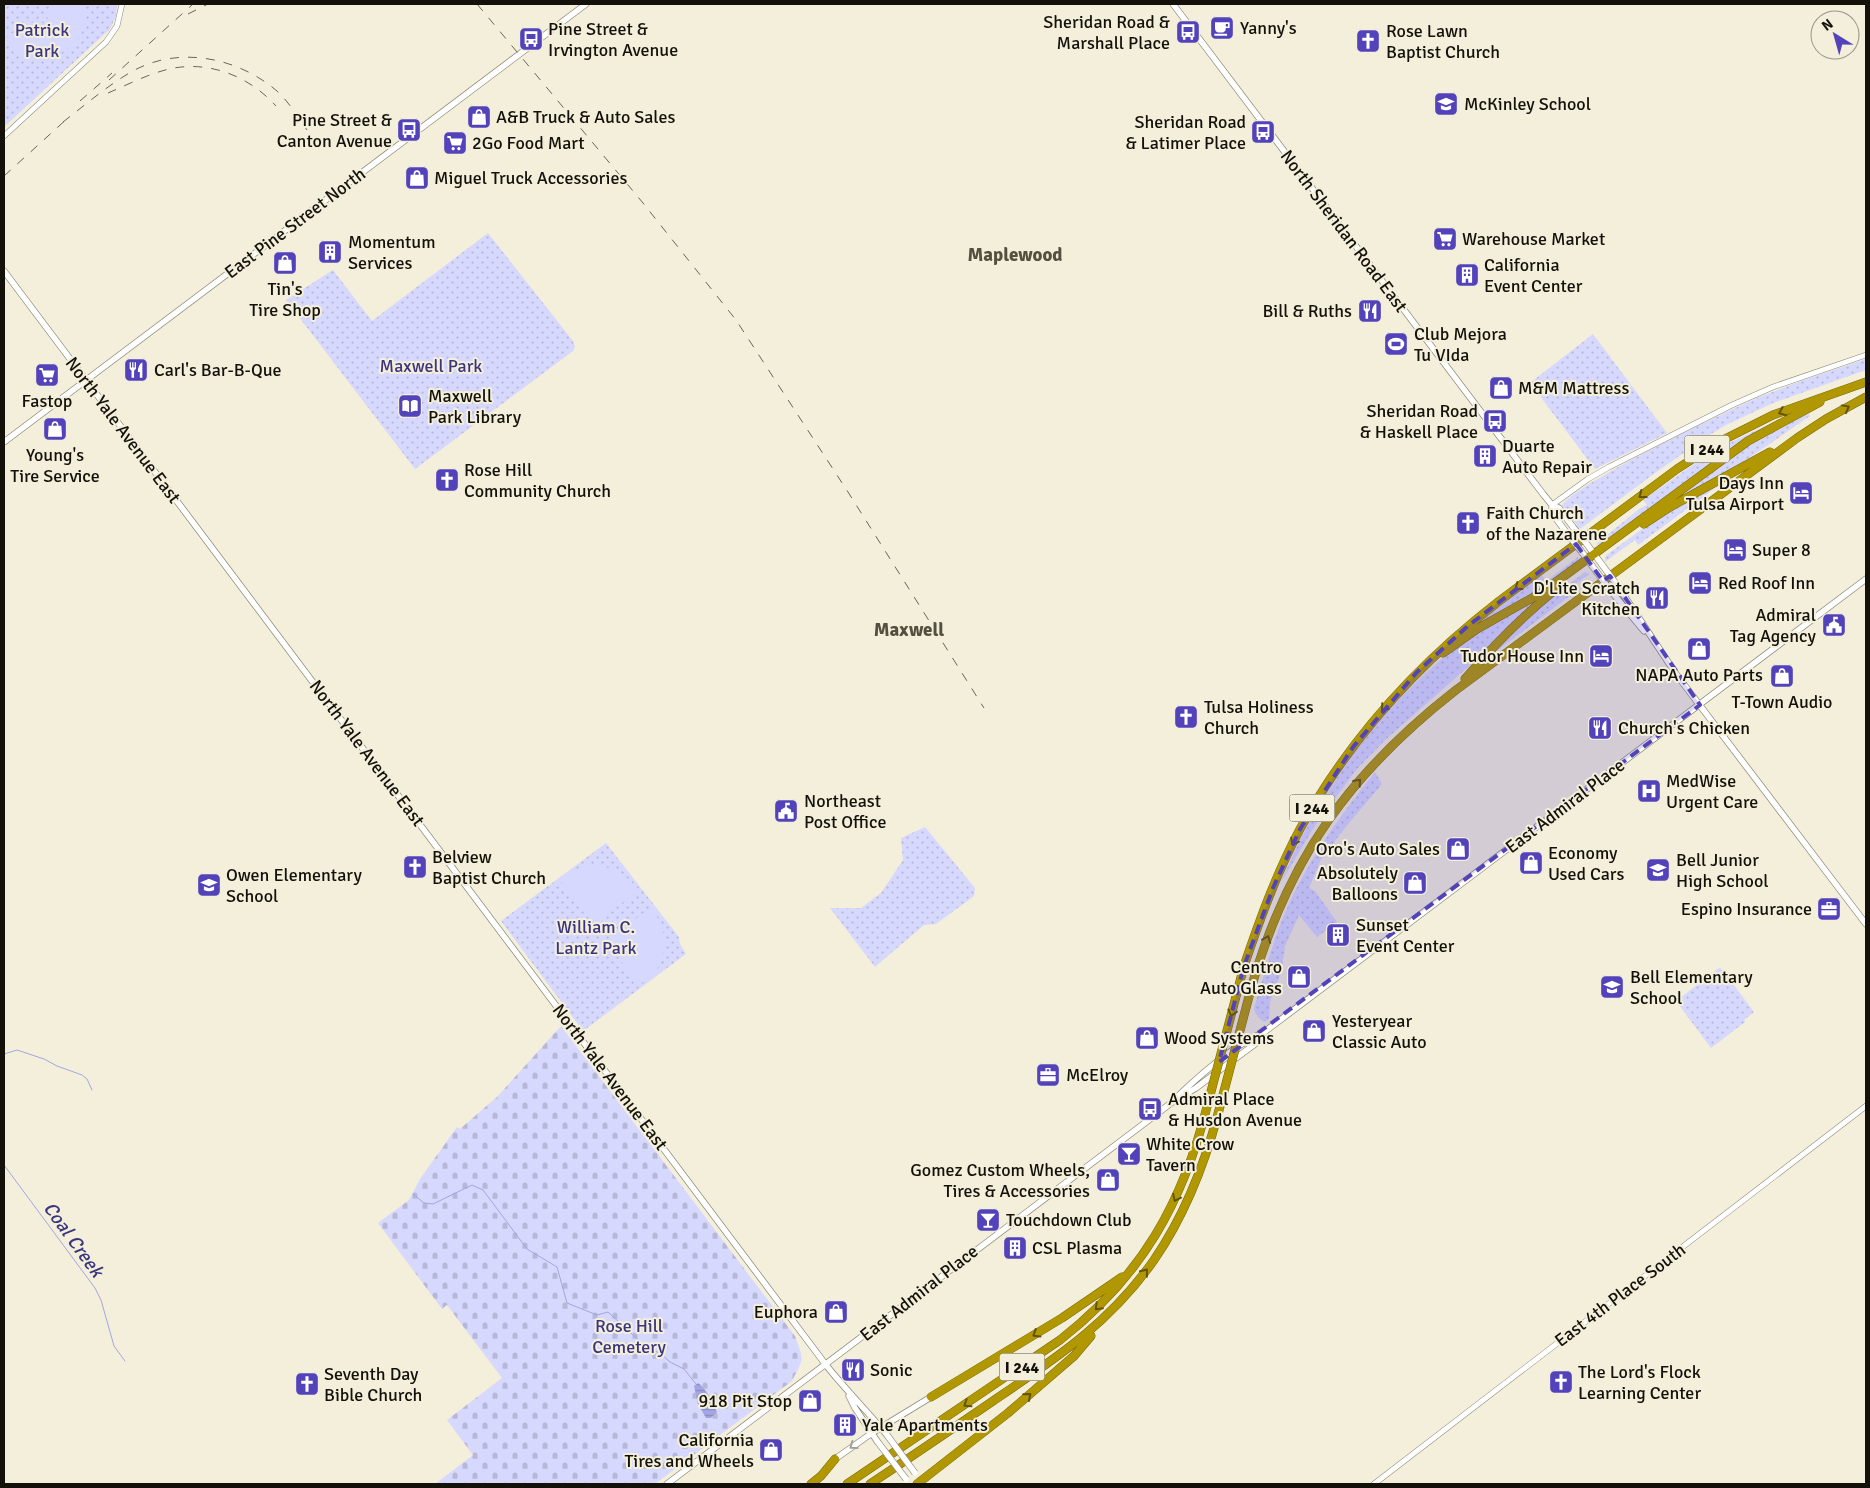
<svg xmlns="http://www.w3.org/2000/svg" width="1870" height="1488" viewBox="0 0 1870 1488" font-family="Signika,sans-serif">
  <style>
    .grass { fill: url(#grass-dots) }
    .cemetery { fill: url(#cemetery-stones) }
    .pitch { fill: #d6d8fe }
    .water { fill: url(#water-rules) }
    .lines { fill: none; stroke-linecap: round; stroke-linejoin: round }
    .stream { stroke: #a3a5e4; stroke-width: 1 }
    .tertiary-casing { stroke: #908c7a; stroke-width: 6 }
    .secondary-casing { stroke: #908c7a; stroke-width: 7 }
    .motorway-casing { stroke: #7a6905; stroke-width: 9 }
    .tertiary { stroke: #fff; stroke-width: 5 }
    .secondary { stroke: #fff; stroke-width: 5.5 }
    .motorway { stroke: #b19803; stroke-width: 8 }
    .rail { stroke: #69665a; stroke-width: 1; stroke-dasharray: 9 9; stroke-linecap: butt }
    .secondary-bridge-casing { stroke: #908c7a; stroke-width: 7; stroke-linecap: butt }
    .motorway-bridge-casing { stroke: #7a6905; stroke-width: 9; stroke-linecap: butt }
    .secondary-bridge { stroke: #fff; stroke-width: 5.5 }
    .motorway-bridge { stroke: #b19803; stroke-width: 8 }
    .oneway { stroke: #625406 }
    .oneway2 { stroke: #a1a09d }
    .marked { fill: #5343bb; fill-opacity: 0.2; stroke: #5343bb; stroke-width: 4; stroke-dasharray: 10 6; stroke-linejoin: round }
    .labels { text-anchor: middle; stroke-width: 4; stroke-linejoin: round; paint-order: stroke }
    .shield { fill: #f3efdb; stroke: #565449; stroke-width: 1 }
    .shield-label { font-size: 16px; font-weight: bold; fill: #13110a }
    .poi-label { font-size: 18px; fill: #13110a; stroke: #f3efdb; text-anchor: start }
    .park-label { font-size: 18px; fill: #3b357f; stroke: #f3efdb }
    .street-label { font-size: 18px; fill: #13110a; stroke: #f3efdb }
    .neighbourhood-label { font-size: 19px; font-weight: bold; fill: #545040; stroke: #f3efdb }
    .water-label { font-size: 19px; font-style: italic; fill: #3b357f; stroke: #f3efdb }
  </style>
  <defs>
    <pattern id="grass-dots" width="8" height="8" patternUnits="userSpaceOnUse" patternTransform="scale(1.25)"><rect width="8" height="8" fill="#d6d8fe"/><path d="M2 2h.1M6 6h.1" fill="none" stroke="#b7b8d8" stroke-width="1.8" stroke-linecap="round"/></pattern>
    <pattern id="cemetery-stones" width="16" height="16" patternUnits="userSpaceOnUse" patternTransform="scale(1.25)"><rect width="16" height="16" fill="#d6d8fe"/><path d="M2 7V4a2 2 0 0 1 4 0v3zM10 15v-3a2 2 0 0 1 4 0v3z" fill="#b7b8d8"/></pattern>
    <pattern id="water-rules" width="6" height="5" patternUnits="userSpaceOnUse" patternTransform="scale(1.25)"><rect width="6" height="5" fill="#a3a5e4"/><path d="M0 2.5h6" fill="none" stroke="#8b8dc2"/></pattern>
  </defs>
  <rect width="100%" height="100%" fill="#f3efdb"/>
  <path class="grass" d="M 4,4 L 117,4 L 116,16 L 110,29 L 4,127 Z
    M 488,233 L 573,341 L 575,347 L 573,351 L 415,469 L 286,300 L 333,270 L 372,321 Z
    M 1593,334 L 1667,433 L 1595,469 L 1530,383 Z
    M 1866,359 L 1866,370 L 1773,403 L 1728,424 L 1711,434 L 1655,473 L 1580,529 L 1562,506 C 1568,487 1735,407 1762,396 C 1796,382 1831,371 1866,359 Z
    M 1809,414 L 1810,416 L 1733,469 L 1669,504 L 1749,443 L 1799,416 Z
    M 1784,417 L 1735,446 L 1601,544 L 1595,545 L 1639,509 L 1647,505 L 1643,500 L 1714,450 Z
    M 1726,480 L 1638,545 L 1635,540 L 1605,562 L 1605,557 L 1608,554 L 1656,519 Z
    M 1578,557 L 1579,560 L 1577,563 L 1550,584 L 1477,627 L 1476,625 L 1542,575 L 1546,581 Z
    M 1585,572 L 1590,574 L 1568,589 L 1571,595 L 1494,653 L 1493,651 L 1536,610 Z
    M 1538,598 L 1538,601 L 1485,652 L 1385,740 L 1356,770 L 1316,824 L 1280,884 C 1288,867 1295,849 1304,833 C 1342,762 1396,693 1460,644 C 1484,626 1512,613 1538,598 Z
    M 1375,772 L 1382,784 L 1349,823 L 1322,857 L 1309,888 L 1315,891 L 1337,922 L 1317,937 L 1299,915 L 1285,946 L 1281,973 L 1270,1002 L 1269,1018 L 1265,1022 C 1259,1020 1255,1013 1254,1008 C 1264,976 1272,943 1285,913 C 1307,861 1340,816 1375,772 Z
    M 925,827 L 975,888 L 974,896 L 936,924 L 924,925 L 875,967 L 830,908 L 861,908 L 881,893 L 903,860 L 901,838 Z
    M 606,843 L 679,937 L 680,944 L 686,954 L 583,1031 L 501,921 Z
    M 1719,968 L 1722,969 L 1754,1012 L 1744,1020 L 1745,1022 L 1711,1048 L 1676,1001 Z"/>
  <path class="cemetery" d="M 561,1026 L 795,1336 C 804,1361 804,1358 792,1381 L 655,1484 L 435,1484 L 473,1455 L 447,1420 L 502,1378 L 447,1305 L 442,1309 L 378,1223 L 409,1200 L 420,1179 L 457,1127 L 460,1129 L 497,1097 Z"/>
  <path class="pitch" d="M 60,4 L 85,4 C 97,44 36,78 12,48 C 9,46 8,41 6,38 L 22,26 L 24,28 L 36,20 L 41,21 L 51,34 L 56,31 L 47,17 L 48,13 Z
    M 587,866 C 609,864 625,873 639,890 L 597,922 L 591,921 L 559,879 L 568,872 Z
    M 651,907 C 665,926 671,952 654,973 C 650,978 644,981 639,985 L 608,944 L 609,939 Z"/>
  <path class="water" d="M 698,1383 C 706,1388 713,1403 717,1412 L 711,1418 L 706,1418 L 698,1404 L 694,1386 Z"/>
  <g class="lines">
    <path class="stream" d="M 4,1054 L 17,1050 L 44,1059 L 57,1066 L 82,1075 L 87,1079 L 92,1090
      M 4,1165 L 95,1288 L 101,1300 L 114,1346 L 125,1361
      M 413,1194 L 424,1203 L 433,1204 L 472,1185 L 483,1190 L 527,1249 L 557,1267 L 567,1303 L 597,1315 L 608,1312 L 647,1348 L 660,1353 L 670,1362 L 684,1369 L 696,1384"/>
    <defs>
      <path id="tertiary" d="M 4,136 L 106,42 L 117,26 L 122,4
        M 1552,505 L 1588,479 L 1609,467 L 1732,405 L 1773,387 L 1866,355
        M 1374,1484 L 1866,1106"/>
      <path id="secondary" d="M 1173,4 L 1543,494 L 1552,505 L 1559,508 L 1573,527
        M 4,271 L 826,1365 C 845,1389 867,1411 887,1435
        M 4,442 L 586,4
        M 1552,505 L 1552,513 L 1566,532
        M 1586,543 L 1603,566
        M 1581,551 L 1596,571
        M 1617,585 L 1676,674 L 1866,924
        M 1610,590 L 1644,631
        M 1171,1103 C 1194,1080 1233,1045 1263,1033 L 1866,579
        M 849,1396 L 855,1408 L 877,1441
        M 835,1459 L 872,1433 L 931,1397
        M 667,1484 L 1158,1113 L 1171,1103 L 1196,1088 L 1217,1072 L 1255,1044 L 1263,1033"/>
      <path id="motorway" d="M 1644,524 L 1670,507 L 1770,452
        M 1443,653 L 1477,629 L 1541,593 L 1748,441 L 1820,402
        M 1465,679 C 1492,647 1523,616 1556,589
        M 1244,966 C 1260,919 1277,872 1300,829 C 1349,739 1418,664 1498,602 L 1677,469 L 1717,443 L 1773,415 L 1866,382
        M 1252,985 C 1289,857 1351,772 1456,690 L 1797,438 L 1826,419 L 1866,397
        M 931,1397 L 1062,1318 L 1122,1277
        M 811,1484 L 821,1476 L 835,1459
        M 847,1484 L 1060,1340 C 1142,1276 1183,1203 1208,1103
        M 870,1484 C 911,1457 952,1429 993,1401 C 1055,1359 1110,1323 1154,1260 C 1185,1215 1204,1166 1218,1114
        M 917,1484 L 1008,1413 L 1074,1356 L 1091,1336"/>
    </defs>
    <use href="#tertiary" class="tertiary-casing"/>
    <use href="#secondary" class="secondary-casing"/>
    <use href="#motorway" class="motorway-casing"/>
    <use href="#tertiary" class="tertiary"/>
    <use href="#secondary" class="secondary"/>
    <use href="#motorway" class="motorway"/>
    <path class="rail" d="M 477,4 L 643,203 L 736,320 L 848,492 L 984,708
      M 188,14 L 208,4
      M 109,80 L 193,4
      M 108,93 C 127,85 148,74 169,69 C 209,60 249,76 276,106
      M 80,101 L 112,73
      M 63,122 C 85,105 107,86 131,72 C 178,45 237,57 277,91 C 289,102 298,117 307,130
      M 4,176 L 69,117"/>
    <defs>
      <path id="secondary-bridge" d="M 1573,527 L 1586,543
        M 1566,532 L 1581,551
        M 1603,566 L 1617,585
        M 1596,571 L 1610,590
        M 887,1435 L 915,1473
        M 877,1441 L 906,1479"/>
      <path id="motorway-bridge" d="M 1208,1103 L 1244,966
        M 1218,1114 L 1252,985"/>
    </defs>
    <use href="#secondary-bridge" class="secondary-bridge-casing"/>
    <use href="#motorway-bridge" class="motorway-bridge-casing"/>
    <use href="#secondary-bridge" class="secondary-bridge"/>
    <use href="#motorway-bridge" class="motorway-bridge"/>
  </g>
  <defs><path id="oneway-chevron" d="M-2-3.5L2.5 0L-2 3.5" fill="none" stroke-width="1.6" stroke-linecap="round" stroke-linejoin="round" transform="scale(1.25)"/></defs>
  <g class="oneway">
    <use href="#oneway-chevron" transform="translate(1846 408) rotate(-29)"/>
    <use href="#oneway-chevron" transform="translate(1782 412) rotate(158)"/>
    <use href="#oneway-chevron" transform="translate(1642 495) rotate(143)"/>
    <use href="#oneway-chevron" transform="translate(1518 587) rotate(143)"/>
    <use href="#oneway-chevron" transform="translate(1384 708) rotate(130)"/>
    <use href="#oneway-chevron" transform="translate(1358 782) rotate(-49)"/>
    <use href="#oneway-chevron" transform="translate(1294 842) rotate(116)"/>
    <use href="#oneway-chevron" transform="translate(1267 939) rotate(-69)"/>
    <use href="#oneway-chevron" transform="translate(1232 1013) rotate(105)"/>
    <use href="#oneway-chevron" transform="translate(1176 1198) rotate(116)"/>
    <use href="#oneway-chevron" transform="translate(1145 1272) rotate(-52)"/>
    <use href="#oneway-chevron" transform="translate(1098 1307) rotate(135)"/>
    <use href="#oneway-chevron" transform="translate(1036 1334) rotate(148)"/>
    <use href="#oneway-chevron" transform="translate(1028 1396) rotate(-41)"/>
    <use href="#oneway-chevron" transform="translate(967 1404) rotate(146)"/>
  </g>
  <use class="oneway2" href="#oneway-chevron" transform="translate(853 1446) rotate(144)"/>
  <path class="marked" d="M 1576,544 L 1603,581 L 1610,576 L 1700,705 L 1219,1062 L 1244,966 L 1273,888 L 1300,829 L 1353,747 L 1417,672 L 1469,625 Z"/>
  <defs>
    <symbol id="cafe-square" viewBox="-11 -11 22 22"><rect x="-9" y="-9" width="18" height="18" rx="4" fill="#5343bb" stroke="#f3efdb"/><path d="M-5.5-4.5H6V0H3Q3 3.5 0 3.5H-2.5Q-5.5 3.5-5.5 0ZM3-3.2v2h1.7v-2ZM-6 4.5H4V6H-6Z" fill="#fff"/></symbol>
    <symbol id="bus-square" viewBox="-11 -11 22 22"><rect x="-9" y="-9" width="18" height="18" rx="4" fill="#5343bb" stroke="#f3efdb"/><path d="M-5-6H5V4H4V6H2V4H-2V6H-4V4H-5ZM-3.5-4V0h7V-4ZM-3.5 1.2v1.5H-2V1.2ZM2 1.2v1.5H3.5V1.2Z" fill="#fff"/></symbol>
    <symbol id="church-square" viewBox="-11 -11 22 22"><rect x="-9" y="-9" width="18" height="18" rx="4" fill="#5343bb" stroke="#f3efdb"/><path d="M-1.2-6h2.4v3.5h3.3v2.4h-3.3V6h-2.4V-.1h-3.3v-2.4h3.3Z" fill="#fff"/></symbol>
    <symbol id="school-square" viewBox="-11 -11 22 22"><rect x="-9" y="-9" width="18" height="18" rx="4" fill="#5343bb" stroke="#f3efdb"/><path d="M0-5L7-2L0 1L-7-2ZM-4 1L0 2.5L4 1V4Q0 6-4 4Z" fill="#fff"/></symbol>
    <symbol id="shop-square" viewBox="-11 -11 22 22"><rect x="-9" y="-9" width="18" height="18" rx="4" fill="#5343bb" stroke="#f3efdb"/><path d="M-5-2.5h2.3a2.7 3.5 0 0 1 5.4 0H5L5.5 6h-11ZM-1.5-2.5h3a1.5 2.3 0 0 0-3 0Z" fill="#fff"/></symbol>
    <symbol id="supermarket-square" viewBox="-11 -11 22 22"><rect x="-9" y="-9" width="18" height="18" rx="4" fill="#5343bb" stroke="#f3efdb"/><path d="M-6-5.5h2.5l.6 2H6L4.5 2H-2.5L-4.4-4H-6ZM-1.5 3.2a1.3 1.3 0 1 0 .1 0ZM3 3.2a1.3 1.3 0 1 0 .1 0Z" fill="#fff"/></symbol>
    <symbol id="building-square" viewBox="-11 -11 22 22"><rect x="-9" y="-9" width="18" height="18" rx="4" fill="#5343bb" stroke="#f3efdb"/><path d="M-4-6H4V6H1V3H-1V6H-4ZM-2.5-4.3h1.7v1.8h-1.7ZM.8-4.3h1.7v1.8H.8ZM-2.5-1h1.7V.8h-1.7ZM.8-1h1.7V.8H.8Z" fill="#fff"/></symbol>
    <symbol id="restaurant-square" viewBox="-11 -11 22 22"><rect x="-9" y="-9" width="18" height="18" rx="4" fill="#5343bb" stroke="#f3efdb"/><path d="M-5-6h1v4h1v-4h1v4h1v-4h1v5L-1.5 .5V6h-2V.5L-5-1ZM5-6V6H3V1.5H1.5Q1.5-4 5-6Z" fill="#fff"/></symbol>
    <symbol id="stadium-square" viewBox="-11 -11 22 22"><rect x="-9" y="-9" width="18" height="18" rx="4" fill="#5343bb" stroke="#f3efdb"/><path d="M0-5a6.5 5 0 1 0 0 10a6.5 5 0 1 0 0-10ZM-3.5-1.8h7v3.6h-7Z" fill="#fff"/></symbol>
    <symbol id="library-square" viewBox="-11 -11 22 22"><rect x="-9" y="-9" width="18" height="18" rx="4" fill="#5343bb" stroke="#f3efdb"/><path d="M-6-4Q-3-5.5-.7-3.5V5Q-3 3-6 4ZM6-4Q3-5.5 .7-3.5V5Q3 3 6 4Z" fill="#fff"/></symbol>
    <symbol id="hotel-square" viewBox="-11 -11 22 22"><rect x="-9" y="-9" width="18" height="18" rx="4" fill="#5343bb" stroke="#f3efdb"/><path d="M-6-4.5h1.5V1H6V5H4.5V3h-9V5H-6ZM-4 0a1.8 1.8 0 1 1 3.6 0ZM.5 0V-2.5h3Q6-2.5 6 0Z" fill="#fff"/></symbol>
    <symbol id="civic-square" viewBox="-11 -11 22 22"><rect x="-9" y="-9" width="18" height="18" rx="4" fill="#5343bb" stroke="#f3efdb"/><path d="M-.6-6.5H3V-4.5H.6V-3L4-1V1h2V6H-6V1h2V-1L-.6-3ZM-1.2 2.5V6h2.4V2.5Z" fill="#fff"/></symbol>
    <symbol id="hospital-square" viewBox="-11 -11 22 22"><rect x="-9" y="-9" width="18" height="18" rx="4" fill="#5343bb" stroke="#f3efdb"/><path d="M-5-5h3v3.5h4V-5h3V5h-3V1.5h-4V5h-3Z" fill="#fff"/></symbol>
    <symbol id="office-square" viewBox="-11 -11 22 22"><rect x="-9" y="-9" width="18" height="18" rx="4" fill="#5343bb" stroke="#f3efdb"/><path d="M-6-3h4V-5.5h4V-3h4V5H-6ZM-1-4.5V-3h2v-1.5ZM-6 0V1H6V0Z" fill="#fff"/></symbol>
    <symbol id="bar-square" viewBox="-11 -11 22 22"><rect x="-9" y="-9" width="18" height="18" rx="4" fill="#5343bb" stroke="#f3efdb"/><path d="M-6-5H6L.8 .8V4.5H3.5V6h-7V4.5H-.8V.8Z" fill="#fff"/></symbol>
  </defs>
  <g fill-rule="evenodd">
    <use href="#cafe-square" x="1208" y="14" width="28" height="28"/>
    <use href="#bus-square" x="1174" y="18" width="28" height="28"/>
    <use href="#bus-square" x="517" y="25" width="28" height="28"/>
    <use href="#church-square" x="1354" y="27" width="28" height="28"/>
    <use href="#school-square" x="1432" y="90" width="28" height="28"/>
    <use href="#shop-square" x="465" y="103" width="28" height="28"/>
    <use href="#bus-square" x="395" y="116" width="28" height="28"/>
    <use href="#bus-square" x="1249" y="118" width="28" height="28"/>
    <use href="#supermarket-square" x="441" y="129" width="28" height="28"/>
    <use href="#shop-square" x="403" y="164" width="28" height="28"/>
    <use href="#supermarket-square" x="1431" y="225" width="28" height="28"/>
    <use href="#building-square" x="316" y="238" width="28" height="28"/>
    <use href="#shop-square" x="271" y="249" width="28" height="28"/>
    <use href="#building-square" x="1453" y="261" width="28" height="28"/>
    <use href="#restaurant-square" x="1356" y="297" width="28" height="28"/>
    <use href="#stadium-square" x="1382" y="330" width="28" height="28"/>
    <use href="#restaurant-square" x="122" y="356" width="28" height="28"/>
    <use href="#supermarket-square" x="33" y="361" width="28" height="28"/>
    <use href="#shop-square" x="1487" y="374" width="28" height="28"/>
    <use href="#library-square" x="396" y="392" width="28" height="28"/>
    <use href="#bus-square" x="1481" y="407" width="28" height="28"/>
    <use href="#shop-square" x="41" y="415" width="28" height="28"/>
    <use href="#building-square" x="1471" y="442" width="28" height="28"/>
    <use href="#church-square" x="433" y="466" width="28" height="28"/>
    <use href="#hotel-square" x="1787" y="479" width="28" height="28"/>
    <use href="#church-square" x="1454" y="509" width="28" height="28"/>
    <use href="#hotel-square" x="1721" y="536" width="28" height="28"/>
    <use href="#hotel-square" x="1686" y="569" width="28" height="28"/>
    <use href="#restaurant-square" x="1643" y="584" width="28" height="28"/>
    <use href="#civic-square" x="1820" y="611" width="28" height="28"/>
    <use href="#shop-square" x="1685" y="635" width="28" height="28"/>
    <use href="#hotel-square" x="1587" y="642" width="28" height="28"/>
    <use href="#shop-square" x="1768" y="662" width="28" height="28"/>
    <use href="#church-square" x="1172" y="703" width="28" height="28"/>
    <use href="#restaurant-square" x="1586" y="714" width="28" height="28"/>
    <use href="#hospital-square" x="1635" y="777" width="28" height="28"/>
    <use href="#civic-square" x="772" y="797" width="28" height="28"/>
    <use href="#shop-square" x="1444" y="835" width="28" height="28"/>
    <use href="#shop-square" x="1517" y="849" width="28" height="28"/>
    <use href="#church-square" x="401" y="853" width="28" height="28"/>
    <use href="#school-square" x="1644" y="856" width="28" height="28"/>
    <use href="#shop-square" x="1401" y="869" width="28" height="28"/>
    <use href="#school-square" x="195" y="871" width="28" height="28"/>
    <use href="#office-square" x="1815" y="895" width="28" height="28"/>
    <use href="#building-square" x="1324" y="921" width="28" height="28"/>
    <use href="#shop-square" x="1285" y="963" width="28" height="28"/>
    <use href="#school-square" x="1598" y="973" width="28" height="28"/>
    <use href="#shop-square" x="1300" y="1017" width="28" height="28"/>
    <use href="#shop-square" x="1133" y="1024" width="28" height="28"/>
    <use href="#office-square" x="1034" y="1061" width="28" height="28"/>
    <use href="#bus-square" x="1136" y="1095" width="28" height="28"/>
    <use href="#bar-square" x="1115" y="1140" width="28" height="28"/>
    <use href="#shop-square" x="1094" y="1166" width="28" height="28"/>
    <use href="#bar-square" x="974" y="1206" width="28" height="28"/>
    <use href="#building-square" x="1001" y="1234" width="28" height="28"/>
    <use href="#shop-square" x="822" y="1298" width="28" height="28"/>
    <use href="#restaurant-square" x="839" y="1356" width="28" height="28"/>
    <use href="#church-square" x="1547" y="1368" width="28" height="28"/>
    <use href="#church-square" x="293" y="1370" width="28" height="28"/>
    <use href="#shop-square" x="796" y="1387" width="28" height="28"/>
    <use href="#building-square" x="831" y="1411" width="28" height="28"/>
    <use href="#shop-square" x="757" y="1436" width="28" height="28"/>
  </g>
  <g class="labels">
    <g class="shield">
      <rect x="1684.5" y="435.5" width="45" height="27" rx="4"/>
      <rect x="1289.5" y="794.5" width="45" height="27" rx="4"/>
      <rect x="999.5" y="1353.5" width="45" height="27" rx="4"/>
    </g>
    <g class="shield-label">
      <text x="1707" y="455">I 244</text>
      <text x="1312" y="814">I 244</text>
      <text x="1022" y="1373">I 244</text>
    </g>
    <g class="poi-label">
      <text x="1170" y="28" text-anchor="end">Sheridan Road &amp;<tspan x="1170" dy="21">Marshall Place</tspan></text>
      <text x="1240" y="34">Yanny's</text>
      <text x="548" y="35">Pine Street &amp;<tspan x="548" dy="21">Irvington Avenue</tspan></text>
      <text x="1386" y="37">Rose Lawn<tspan x="1386" dy="21">Baptist Church</tspan></text>
      <text x="1464" y="110">McKinley School</text>
      <text x="496" y="123">A&amp;B Truck &amp; Auto Sales</text>
      <text x="392" y="126" text-anchor="end">Pine Street &amp;<tspan x="392" dy="21">Canton Avenue</tspan></text>
      <text x="1246" y="128" text-anchor="end">Sheridan Road<tspan x="1246" dy="21">&amp; Latimer Place</tspan></text>
      <text x="472" y="149">2Go Food Mart</text>
      <text x="434" y="184">Miguel Truck Accessories</text>
      <text x="1462" y="245">Warehouse Market</text>
      <text x="348" y="248">Momentum<tspan x="348" dy="21">Services</tspan></text>
      <text x="1484" y="271">California<tspan x="1484" dy="21">Event Center</tspan></text>
      <text x="285" y="295" text-anchor="middle">Tin's<tspan x="285" dy="21">Tire Shop</tspan></text>
      <text x="1352" y="317" text-anchor="end">Bill &amp; Ruths</text>
      <text x="1414" y="340">Club Mejora<tspan x="1414" dy="21">Tu VIda</tspan></text>
      <text x="154" y="376">Carl's Bar-B-Que</text>
      <text x="1518" y="394">M&amp;M Mattress</text>
      <text x="428" y="402">Maxwell<tspan x="428" dy="21">Park Library</tspan></text>
      <text x="47" y="407" text-anchor="middle">Fastop</text>
      <text x="1478" y="417" text-anchor="end">Sheridan Road<tspan x="1478" dy="21">&amp; Haskell Place</tspan></text>
      <text x="1502" y="452">Duarte<tspan x="1502" dy="21">Auto Repair</tspan></text>
      <text x="55" y="461" text-anchor="middle">Young's<tspan x="55" dy="21">Tire Service</tspan></text>
      <text x="464" y="476">Rose Hill<tspan x="464" dy="21">Community Church</tspan></text>
      <text x="1784" y="489" text-anchor="end">Days Inn<tspan x="1784" dy="21">Tulsa Airport</tspan></text>
      <text x="1486" y="519">Faith Church<tspan x="1486" dy="21">of the Nazarene</tspan></text>
      <text x="1752" y="556">Super 8</text>
      <text x="1718" y="589">Red Roof Inn</text>
      <text x="1640" y="594" text-anchor="end">D'Lite Scratch<tspan x="1640" dy="21">Kitchen</tspan></text>
      <text x="1816" y="621" text-anchor="end">Admiral<tspan x="1816" dy="21">Tag Agency</tspan></text>
      <text x="1584" y="662" text-anchor="end">Tudor House Inn</text>
      <text x="1699" y="681" text-anchor="middle">NAPA Auto Parts</text>
      <text x="1782" y="708" text-anchor="middle">T-Town Audio</text>
      <text x="1204" y="713">Tulsa Holiness<tspan x="1204" dy="21">Church</tspan></text>
      <text x="1618" y="734">Church's Chicken</text>
      <text x="1666" y="787">MedWise<tspan x="1666" dy="21">Urgent Care</tspan></text>
      <text x="804" y="807">Northeast<tspan x="804" dy="21">Post Office</tspan></text>
      <text x="1440" y="855" text-anchor="end">Oro's Auto Sales</text>
      <text x="1548" y="859">Economy<tspan x="1548" dy="21">Used Cars</tspan></text>
      <text x="432" y="863">Belview<tspan x="432" dy="21">Baptist Church</tspan></text>
      <text x="1676" y="866">Bell Junior<tspan x="1676" dy="21">High School</tspan></text>
      <text x="1398" y="879" text-anchor="end">Absolutely<tspan x="1398" dy="21">Balloons</tspan></text>
      <text x="226" y="881">Owen Elementary<tspan x="226" dy="21">School</tspan></text>
      <text x="1812" y="915" text-anchor="end">Espino Insurance</text>
      <text x="1356" y="931">Sunset<tspan x="1356" dy="21">Event Center</tspan></text>
      <text x="1282" y="973" text-anchor="end">Centro<tspan x="1282" dy="21">Auto Glass</tspan></text>
      <text x="1630" y="983">Bell Elementary<tspan x="1630" dy="21">School</tspan></text>
      <text x="1332" y="1027">Yesteryear<tspan x="1332" dy="21">Classic Auto</tspan></text>
      <text x="1164" y="1044">Wood Systems</text>
      <text x="1066" y="1081">McElroy</text>
      <text x="1168" y="1105">Admiral Place<tspan x="1168" dy="21">&amp; Husdon Avenue</tspan></text>
      <text x="1146" y="1150">White Crow<tspan x="1146" dy="21">Tavern</tspan></text>
      <text x="1090" y="1176" text-anchor="end">Gomez Custom Wheels,<tspan x="1090" dy="21">Tires &amp; Accessories</tspan></text>
      <text x="1006" y="1226">Touchdown Club</text>
      <text x="1032" y="1254">CSL Plasma</text>
      <text x="818" y="1318" text-anchor="end">Euphora</text>
      <text x="870" y="1376">Sonic</text>
      <text x="1578" y="1378">The Lord's Flock<tspan x="1578" dy="21">Learning Center</tspan></text>
      <text x="324" y="1380">Seventh Day<tspan x="324" dy="21">Bible Church</tspan></text>
      <text x="792" y="1407" text-anchor="end">918 Pit Stop</text>
      <text x="862" y="1431">Yale Apartments</text>
      <text x="754" y="1446" text-anchor="end">California<tspan x="754" dy="21">Tires and Wheels</tspan></text>
    </g>
    <g class="park-label">
      <text x="42" y="36">Patrick<tspan x="42" dy="21">Park</tspan></text>
      <text x="431" y="372">Maxwell Park</text>
      <text x="596" y="933">William C.<tspan x="596" dy="21">Lantz Park</tspan></text>
      <text x="629" y="1332">Rose Hill<tspan x="629" dy="21">Cemetery</tspan></text>
    </g>
    <g class="street-label">
      <text transform="translate(295 223) rotate(-37)" y="6">East Pine Street North</text>
      <text transform="translate(1344 231) rotate(53)" y="6">North Sheridan Road East</text>
      <text transform="translate(123 430) rotate(53)" y="6">North Yale Avenue East</text>
      <text transform="translate(367 753) rotate(53)" y="6">North Yale Avenue East</text>
      <text transform="translate(1565 806) rotate(-37)" y="6">East Admiral Place</text>
      <text transform="translate(610 1077) rotate(53)" y="6">North Yale Avenue East</text>
      <text transform="translate(919 1293) rotate(-38)" y="6">East Admiral Place</text>
      <text transform="translate(1620 1295) rotate(-37)" y="6">East 4th Place South</text>
    </g>
    <g class="neighbourhood-label">
      <text x="1015" y="261">Maplewood</text>
      <text x="909" y="636">Maxwell</text>
    </g>
    <g class="water-label">
      <text transform="translate(74 1239) rotate(54)" y="7">Coal Creek</text>
    </g>
  </g>
  <rect width="1870" height="1488" fill="none" stroke="#13110a" stroke-width="10"/>
  <g transform="translate(1835 35) rotate(323)"><circle r="24" fill="#f3efdb" stroke="#999687"/>
  <path d="M0-4L9 19L0 12L-9 19Z" fill="#5343bb"/>
  <text y="-8" font-size="14" font-weight="bold" text-anchor="middle" fill="#13110a">N</text>
  </g>
</svg>
